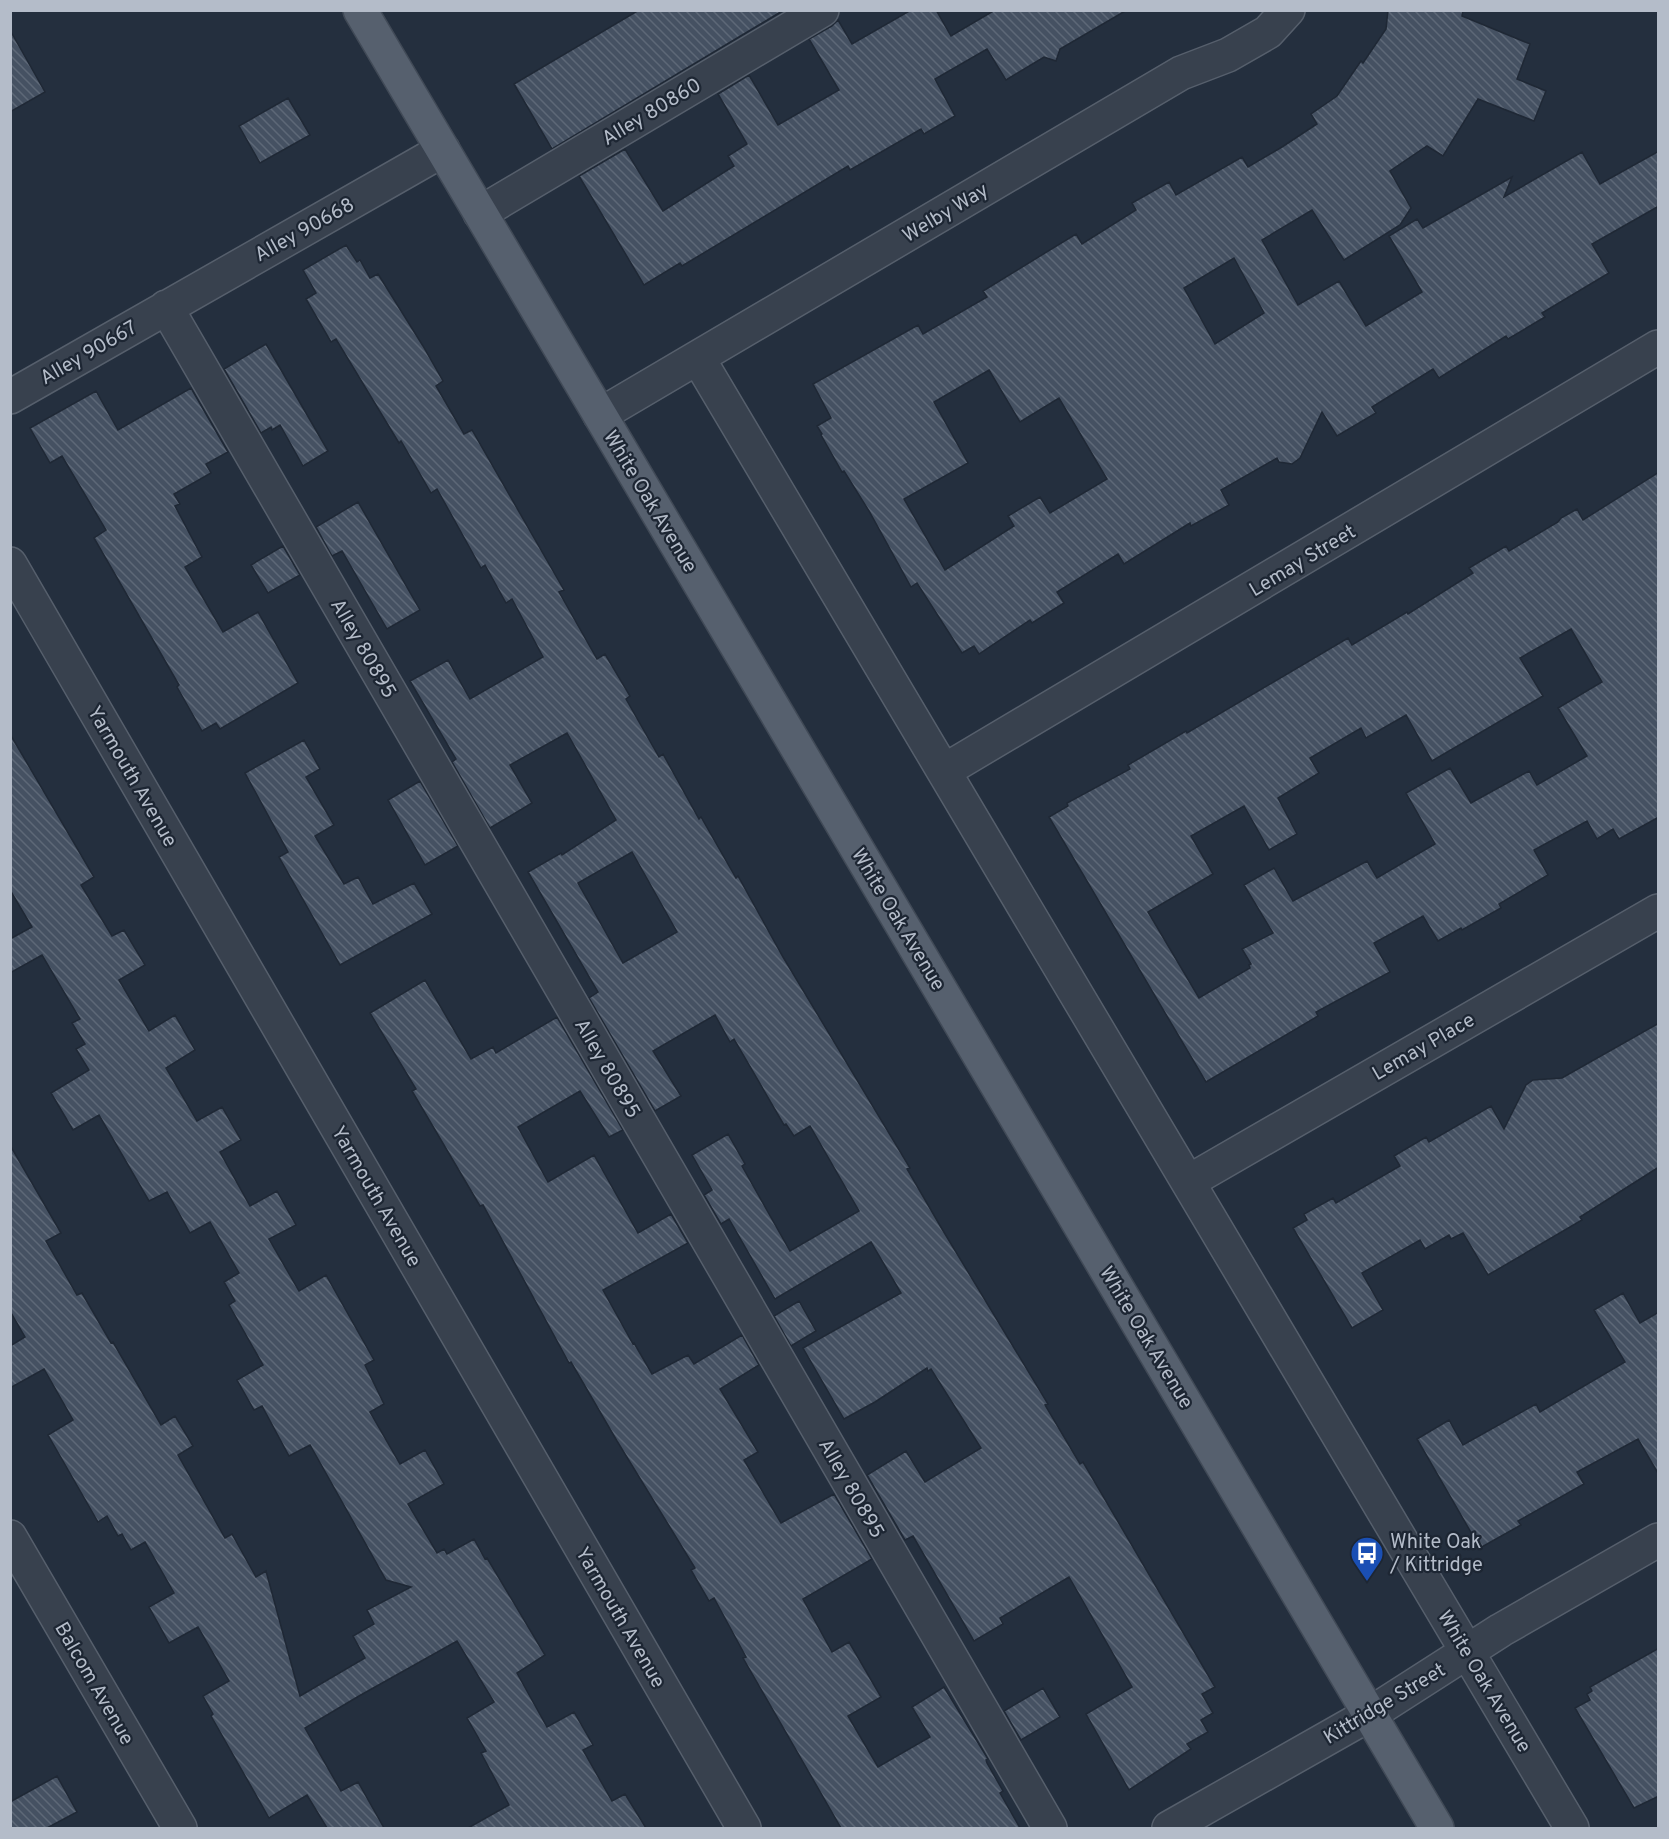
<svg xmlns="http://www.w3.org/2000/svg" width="1669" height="1839" viewBox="0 0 1669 1839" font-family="Overpass,sans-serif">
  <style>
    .building { fill: url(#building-back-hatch); stroke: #1f2835; stroke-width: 1.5; fill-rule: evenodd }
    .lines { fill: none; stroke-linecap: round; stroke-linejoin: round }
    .minor-casing { stroke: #565f6c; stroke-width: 36 }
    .major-casing { stroke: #414a57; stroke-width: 36 }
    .minor { stroke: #38414e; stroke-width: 33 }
    .major { stroke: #56606e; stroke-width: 33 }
    .labels { text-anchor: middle; stroke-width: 4.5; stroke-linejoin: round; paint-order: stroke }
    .street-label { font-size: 20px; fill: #b4bcc9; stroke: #1d2633 }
    .poi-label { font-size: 20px; fill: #b4bcc9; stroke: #1d2633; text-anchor: start }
  </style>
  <defs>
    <pattern id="building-back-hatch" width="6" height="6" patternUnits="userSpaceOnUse" patternTransform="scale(1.5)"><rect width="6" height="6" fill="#455162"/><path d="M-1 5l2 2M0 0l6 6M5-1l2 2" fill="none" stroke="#5d6877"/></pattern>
  </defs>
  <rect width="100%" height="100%" fill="#242f3e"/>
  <path class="building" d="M 639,10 L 784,10 L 552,149 L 514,84 Z
    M 911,10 L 936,10 L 951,36 L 995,10 L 1127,10 L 1060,49 L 1056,61 L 1044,57 L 1006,80 L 987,49 L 935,79 L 955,116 L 924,134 L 921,129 L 850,170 L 848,166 L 682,266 L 680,263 L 644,285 L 579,176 L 625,149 L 663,211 L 734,166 L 728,156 L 747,144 L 718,94 L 749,75 L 778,125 L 839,90 L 809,39 L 832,26 L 838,20 L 852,44 Z
    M 1388,10 L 1463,10 L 1462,16 L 1530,44 L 1517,79 L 1546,91 L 1534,121 L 1478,99 L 1443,156 L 1427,146 L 1390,171 L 1411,208 L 1400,225 L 1344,260 L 1312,210 L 1262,240 L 1298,305 L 1339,281 L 1366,326 L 1422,292 L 1389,236 L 1417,219 L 1423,228 L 1512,177 L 1504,197 L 1582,152 L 1600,184 L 1659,151 L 1659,206 L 1592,244 L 1609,273 L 1542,313 L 1545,317 L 1508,339 L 1506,336 L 1439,378 L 1433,369 L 1372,407 L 1376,413 L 1337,436 L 1322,412 L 1300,458 L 1292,464 L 1279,462 L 1277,458 L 1221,490 L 1229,505 L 1191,526 L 1190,523 L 1124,564 L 1118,554 L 1057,592 L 1064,603 L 1032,623 L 1030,620 L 979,654 L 974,646 L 962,653 L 917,583 L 911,587 L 869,511 L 844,471 L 842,472 L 821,435 L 822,434 L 817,426 L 831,418 L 813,384 L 918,325 L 923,334 L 987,297 L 983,291 L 1076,234 L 1082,244 L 1136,210 L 1132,203 L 1169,182 L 1176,195 L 1242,157 L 1248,167 L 1282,147 L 1317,124 L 1311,114 L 1337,96 L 1361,61 L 1363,63 L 1386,29 ZM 1234,258 L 1264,313 L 1215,344 L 1184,288 ZM 989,370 L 1020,422 L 1059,398 L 1107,479 L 1050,513 L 1040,497 L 1008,516 L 1014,526 L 945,570 L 904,499 L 968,463 L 934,402 Z
    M 10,30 L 45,92 L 10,112 Z
    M 288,98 L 310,135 L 260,163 L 239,126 Z
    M 346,245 L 357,262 L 360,260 L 370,278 L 378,274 L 423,346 L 443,381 L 436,386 L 464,434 L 472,430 L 564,590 L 559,592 L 597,659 L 605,654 L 630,696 L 626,699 L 659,757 L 663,754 L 699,819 L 701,817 L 736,878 L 738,876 L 783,957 L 910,1168 L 907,1169 L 942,1229 L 1048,1404 L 1045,1405 L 1080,1464 L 1083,1462 L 1215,1687 L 1202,1694 L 1213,1713 L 1201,1720 L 1208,1732 L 1187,1744 L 1191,1749 L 1129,1790 L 1086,1714 L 1132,1687 L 1069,1577 L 1000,1618 L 1003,1624 L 974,1641 L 913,1536 L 905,1540 L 867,1475 L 906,1451 L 925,1482 L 981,1448 L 931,1369 L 928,1371 L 927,1368 L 875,1402 L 844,1419 L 803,1348 L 901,1293 L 871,1242 L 775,1299 L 729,1219 L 721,1224 L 704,1195 L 712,1190 L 692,1155 L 728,1134 L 745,1164 L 742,1166 L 790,1251 L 859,1211 L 810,1126 L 794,1136 L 786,1124 L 784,1125 L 734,1039 L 730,1042 L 715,1015 L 653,1051 L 681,1096 L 655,1111 L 589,998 L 598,992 L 528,872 L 561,853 L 562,855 L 616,820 L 567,733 L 510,765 L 532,803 L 490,828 L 452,762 L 456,759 L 410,681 L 448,660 L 470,699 L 543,657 L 512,599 L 506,603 L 485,565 L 481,568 L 437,489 L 431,493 L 401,441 L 399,443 L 336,339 L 331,342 L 306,299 L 316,293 L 303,270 ZM 632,852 L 677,932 L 623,963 L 578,883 Z
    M 266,344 L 328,451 L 303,466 L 280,425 L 272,430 L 271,427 L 261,433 L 224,369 Z
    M 191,388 L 228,452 L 206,464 L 211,473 L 174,494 L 180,504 L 175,506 L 202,557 L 185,567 L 223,632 L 258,612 L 298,683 L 220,729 L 216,723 L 202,731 L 177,687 L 179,685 L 94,538 L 106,530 L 62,456 L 50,463 L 30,428 L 96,391 L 118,430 Z
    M 1659,472 L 1659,817 L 1619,839 L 1613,829 L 1597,839 L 1587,821 L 1534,850 L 1548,875 L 1499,904 L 1501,908 L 1462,930 L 1461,928 L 1438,941 L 1423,916 L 1374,943 L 1390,972 L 1316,1012 L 1318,1016 L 1206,1082 L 1049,817 L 1068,806 L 1067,803 L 1130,769 L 1128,765 L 1186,731 L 1187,733 L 1348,638 L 1352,645 L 1407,612 L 1408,614 L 1473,573 L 1469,568 L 1506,546 L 1509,551 L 1558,522 L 1561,518 L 1577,509 L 1583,520 ZM 1571,629 L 1602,682 L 1558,708 L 1587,756 L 1537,785 L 1529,771 L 1471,803 L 1450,768 L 1406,793 L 1435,844 L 1377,878 L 1367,861 L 1293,901 L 1274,868 L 1244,885 L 1273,933 L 1242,949 L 1251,964 L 1249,965 L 1250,968 L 1199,998 L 1148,912 L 1213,874 L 1191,836 L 1244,806 L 1269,850 L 1297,834 L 1278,798 L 1319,773 L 1310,758 L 1361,728 L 1366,738 L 1406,715 L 1432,761 L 1543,696 L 1520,658 Z
    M 358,502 L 420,610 L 387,629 L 342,551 L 332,556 L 316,527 Z
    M 283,546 L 300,575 L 268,593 L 251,565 Z
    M 10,734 L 94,877 L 81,885 L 112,936 L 124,930 L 145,965 L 119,980 L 149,1031 L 175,1015 L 195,1050 L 166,1068 L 197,1121 L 222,1107 L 241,1140 L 220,1152 L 250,1206 L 277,1191 L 296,1225 L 269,1239 L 299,1291 L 326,1275 L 374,1360 L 365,1365 L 384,1404 L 370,1412 L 400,1464 L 425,1450 L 444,1484 L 408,1504 L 437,1553 L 444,1549 L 447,1554 L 474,1539 L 485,1559 L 487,1558 L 545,1655 L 517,1673 L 547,1727 L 574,1712 L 593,1745 L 583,1750 L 612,1801 L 625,1794 L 646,1828 L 468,1828 L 509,1805 L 481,1753 L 486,1751 L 467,1718 L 494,1702 L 457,1641 L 359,1696 L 305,1728 L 341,1791 L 358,1782 L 384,1828 L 327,1828 L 307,1795 L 269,1818 L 211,1716 L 213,1714 L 203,1696 L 229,1681 L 198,1627 L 169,1643 L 149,1607 L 174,1593 L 145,1542 L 131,1550 L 122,1534 L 118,1536 L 107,1516 L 98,1522 L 48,1435 L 73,1420 L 44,1369 L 10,1388 L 10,1346 L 25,1337 L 10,1311 L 10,1145 L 61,1233 L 46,1241 L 77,1295 L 82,1293 L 111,1343 L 113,1342 L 161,1425 L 175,1416 L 193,1446 L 178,1455 L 225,1538 L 232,1534 L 256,1577 L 266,1571 L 300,1696 L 365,1658 L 353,1636 L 374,1624 L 367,1610 L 411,1587 L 386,1580 L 310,1445 L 289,1456 L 262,1406 L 254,1410 L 237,1380 L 263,1365 L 229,1305 L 235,1301 L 224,1282 L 239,1273 L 210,1222 L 190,1233 L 167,1192 L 149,1201 L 99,1115 L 73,1130 L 51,1093 L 89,1070 L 76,1049 L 85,1044 L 72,1023 L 80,1019 L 42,955 L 10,973 L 10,939 L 32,927 L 10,890 Z
    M 304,740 L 320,769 L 306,777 L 334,825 L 315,836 L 344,884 L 358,877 L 373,904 L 414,883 L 432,914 L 340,965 L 279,857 L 288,852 L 245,773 Z
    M 420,781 L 458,846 L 425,865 L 388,800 Z
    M 425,980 L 471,1059 L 493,1047 L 496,1053 L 557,1017 L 623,1130 L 609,1137 L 580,1091 L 518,1127 L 548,1182 L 594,1155 L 638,1233 L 671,1214 L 688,1243 L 603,1290 L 633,1344 L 634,1343 L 652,1374 L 688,1355 L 694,1364 L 742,1335 L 759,1365 L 720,1389 L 758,1452 L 744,1460 L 781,1523 L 834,1494 L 872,1559 L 803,1599 L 832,1652 L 849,1642 L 881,1697 L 848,1716 L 878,1767 L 930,1737 L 912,1707 L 944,1687 L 988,1759 L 986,1760 L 987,1763 L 1003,1791 L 1000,1793 L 1020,1828 L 841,1828 L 743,1658 L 746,1657 L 714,1598 L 709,1601 L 691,1570 L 695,1568 L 617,1441 L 571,1362 L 569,1363 L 483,1205 L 480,1206 L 412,1091 L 416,1089 L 370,1013 Z
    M 1659,1023 L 1659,1167 L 1580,1217 L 1582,1220 L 1488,1275 L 1463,1233 L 1451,1239 L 1449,1235 L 1425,1249 L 1420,1240 L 1362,1273 L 1383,1310 L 1352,1328 L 1293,1228 L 1307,1220 L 1304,1214 L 1333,1198 L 1336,1203 L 1400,1166 L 1394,1156 L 1399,1153 L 1426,1137 L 1429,1142 L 1491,1106 L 1504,1129 L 1526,1085 L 1533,1080 L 1562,1078 Z
    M 1623,1293 L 1640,1323 L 1659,1312 L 1659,1475 L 1638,1439 L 1577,1472 L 1584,1484 L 1518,1521 L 1521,1525 L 1480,1548 L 1417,1439 L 1449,1420 L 1463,1445 L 1536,1404 L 1540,1412 L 1625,1362 L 1594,1310 Z
    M 799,1301 L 816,1331 L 791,1346 L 774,1316 Z
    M 1659,1648 L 1659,1796 L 1634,1808 L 1575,1708 L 1590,1700 L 1587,1694 L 1592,1691 L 1590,1687 Z
    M 1043,1688 L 1060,1717 L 1021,1740 L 1004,1711 Z
    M 57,1776 L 77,1812 L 47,1828 L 10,1828 L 10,1802 Z"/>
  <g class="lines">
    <defs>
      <path id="minor" d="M 480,213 L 822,10
        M 166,307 L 1050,1828
        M 698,358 L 1572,1828
        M 10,397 L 443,150
        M 600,415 L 1181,73 L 1228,55 L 1268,32 L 1288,10
        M 10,564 L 744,1828
        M 944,771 L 1658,347
        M 1188,1182 L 1658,911
        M 10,1537 L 180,1828
        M 1169,1828 L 1370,1714 L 1501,1630 L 1658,1540"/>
      <path id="major" d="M 360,10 L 1437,1828"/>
    </defs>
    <use href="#minor" class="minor-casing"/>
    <use href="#major" class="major-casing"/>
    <use href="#minor" class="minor"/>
    <use href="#major" class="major"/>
  </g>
  <defs>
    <symbol id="bus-pin" viewBox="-11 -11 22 30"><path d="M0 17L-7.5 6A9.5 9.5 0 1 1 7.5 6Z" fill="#1a4fb4" stroke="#1d2633"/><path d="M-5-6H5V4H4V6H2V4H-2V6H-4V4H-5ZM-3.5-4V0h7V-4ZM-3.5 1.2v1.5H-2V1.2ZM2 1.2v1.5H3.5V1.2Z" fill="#fff"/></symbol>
  </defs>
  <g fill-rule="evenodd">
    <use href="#bus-pin" x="1348" y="1534" width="38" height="52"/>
  </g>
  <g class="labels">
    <g class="street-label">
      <text transform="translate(651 111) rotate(-31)" y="7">Alley 80860</text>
      <text transform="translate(945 212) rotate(-31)" y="7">Welby Way</text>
      <text transform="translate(304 229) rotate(-29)" y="7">Alley 90668</text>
      <text transform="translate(88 352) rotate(-30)" y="7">Alley 90667</text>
      <text transform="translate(651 501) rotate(59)" y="7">White Oak Avenue</text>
      <text transform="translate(1302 560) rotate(-31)" y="7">Lemay Street</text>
      <text transform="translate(364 648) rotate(60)" y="7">Alley 80895</text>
      <text transform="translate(133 776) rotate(60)" y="7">Yarmouth Avenue</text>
      <text transform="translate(899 919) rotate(59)" y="7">White Oak Avenue</text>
      <text transform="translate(1423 1046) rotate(-30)" y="7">Lemay Place</text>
      <text transform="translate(608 1068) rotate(60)" y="7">Alley 80895</text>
      <text transform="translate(377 1196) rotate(60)" y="7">Yarmouth Avenue</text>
      <text transform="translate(1147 1337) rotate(59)" y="7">White Oak Avenue</text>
      <text transform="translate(852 1488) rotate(60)" y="7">Alley 80895</text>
      <text transform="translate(621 1617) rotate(60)" y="7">Yarmouth Avenue</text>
      <text transform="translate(1485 1681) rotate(59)" y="7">White Oak Avenue</text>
      <text transform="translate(95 1683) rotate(60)" y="7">Balcom Avenue</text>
      <text transform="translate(1384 1703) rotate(-31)" y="7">Kittridge Street</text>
    </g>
    <g class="poi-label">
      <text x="1390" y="1548">White Oak<tspan x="1390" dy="23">/ Kittridge</tspan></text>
    </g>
  </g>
  <rect width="1669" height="1839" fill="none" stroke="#b4bcc9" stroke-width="24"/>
</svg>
